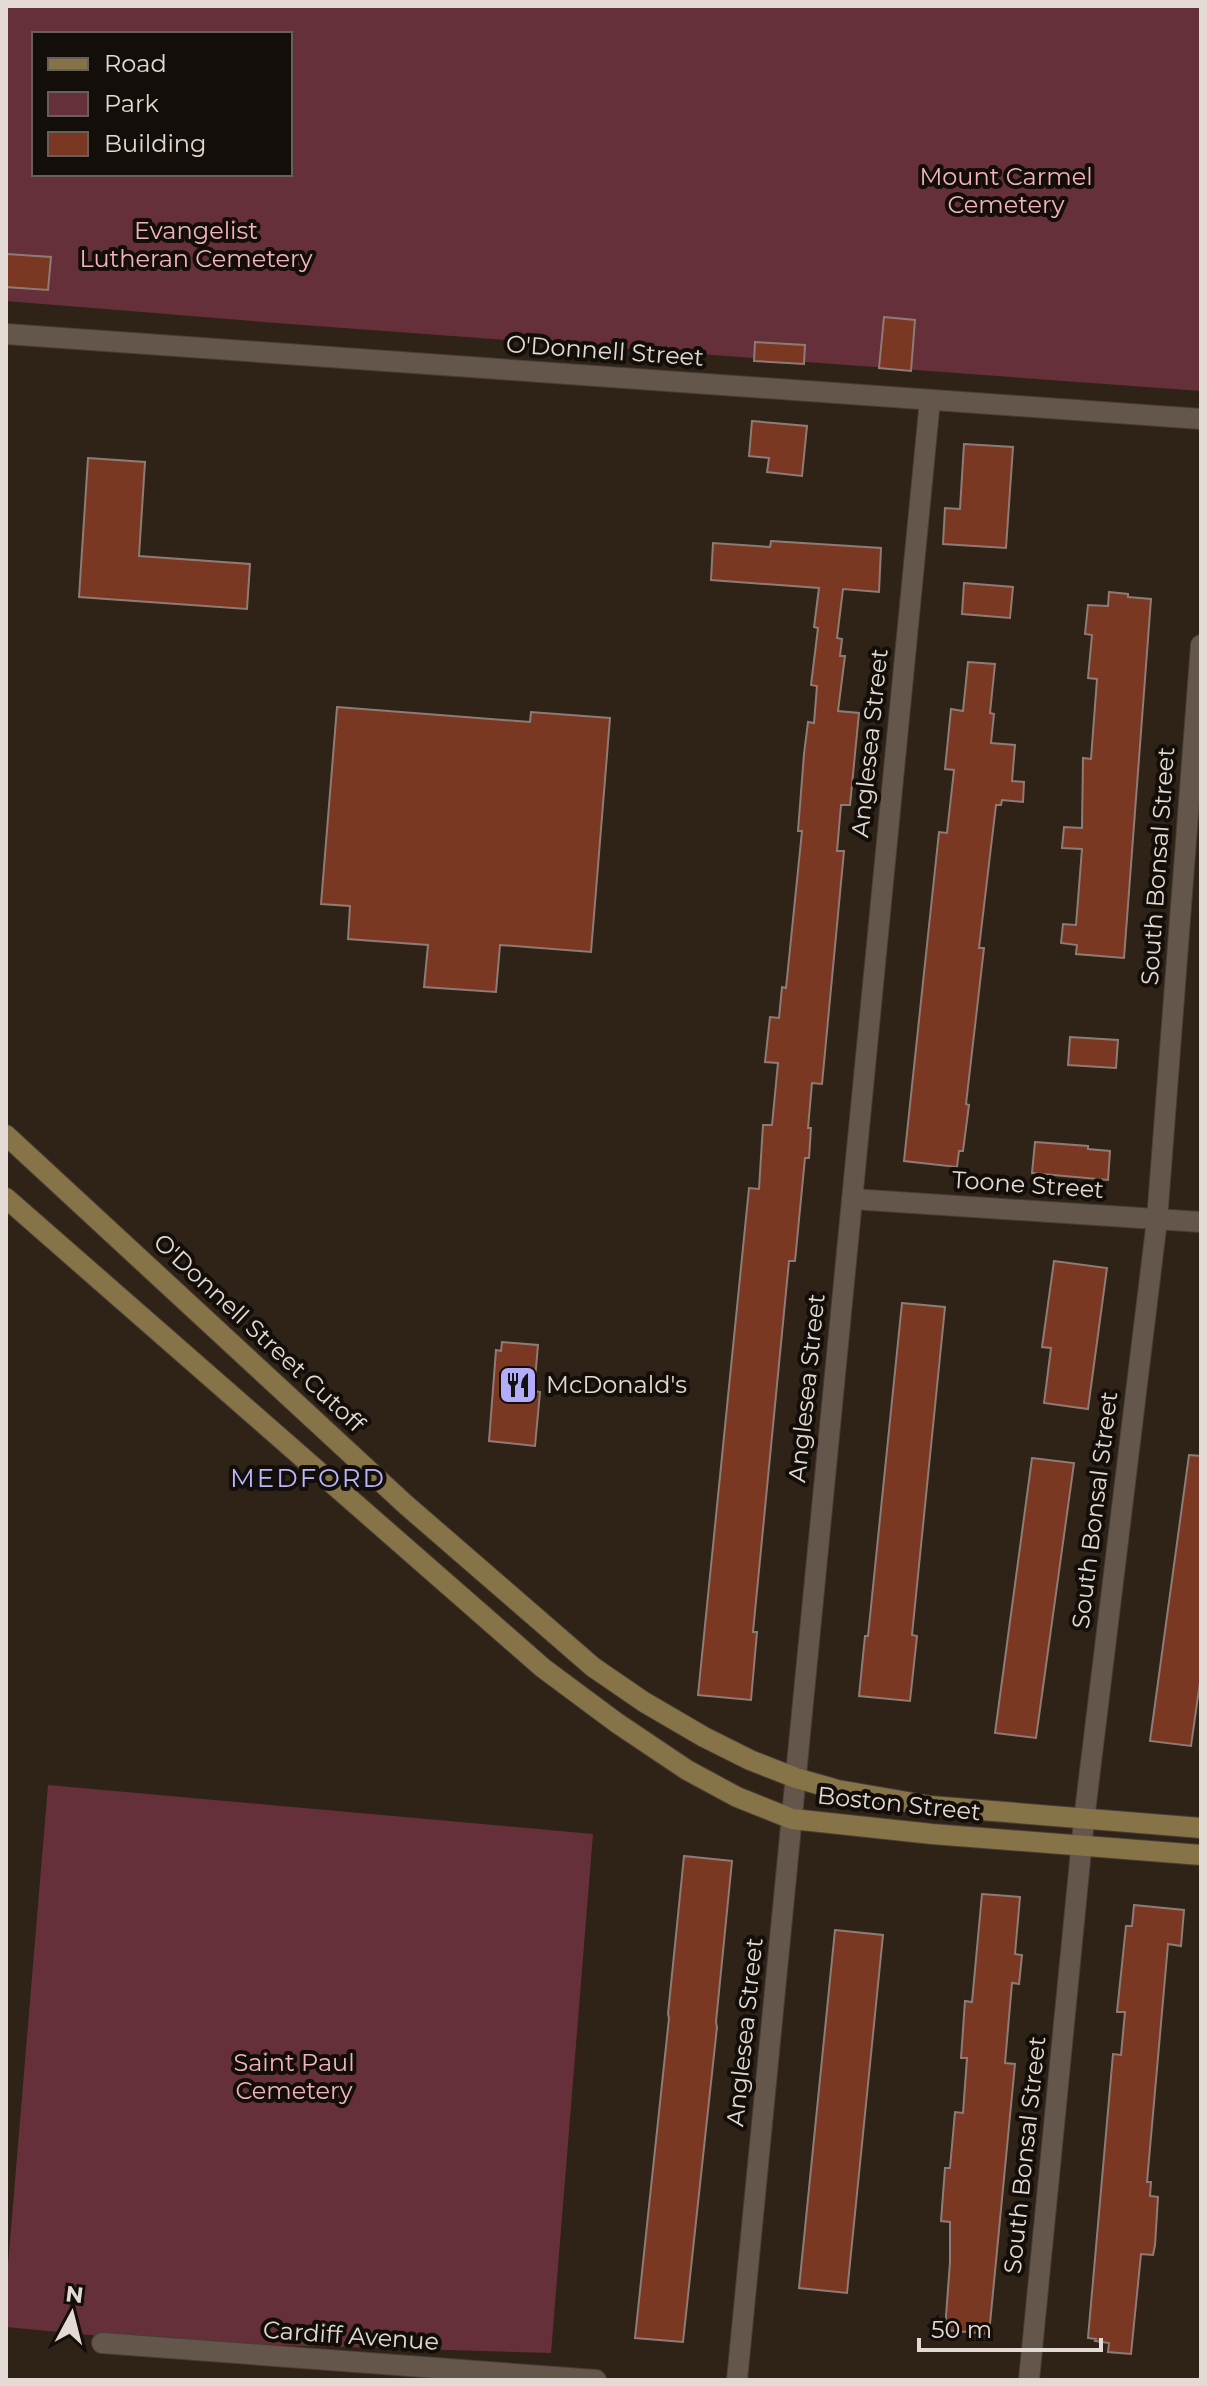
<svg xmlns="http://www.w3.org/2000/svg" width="1207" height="2386" viewBox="0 0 1207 2386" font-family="Montserrat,sans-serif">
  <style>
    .green { fill: #66303a; fill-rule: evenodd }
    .building { fill: #7a3722; stroke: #8f7b75; stroke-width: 2 }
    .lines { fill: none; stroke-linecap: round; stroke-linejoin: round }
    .minor-casing { stroke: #483e36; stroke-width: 22 }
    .tertiary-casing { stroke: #483e36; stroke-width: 22 }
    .secondary-casing { stroke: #483e36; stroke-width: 22 }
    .minor { stroke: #64564a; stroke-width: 20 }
    .tertiary { stroke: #64564a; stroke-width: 20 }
    .secondary { stroke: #877348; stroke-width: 20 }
    .labels { text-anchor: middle; stroke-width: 8; stroke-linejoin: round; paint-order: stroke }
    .park-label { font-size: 24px; fill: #f4b2bb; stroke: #130e09 }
    .street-label { font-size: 24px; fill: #e3dbd3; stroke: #130e09 }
    .poi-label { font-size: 24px; fill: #e3dbd3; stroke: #130e09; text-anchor: start }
    .neighbourhood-label { font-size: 26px; letter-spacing: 2px; fill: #bab5fc; stroke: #130e09 }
  </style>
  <rect width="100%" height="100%" fill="#2f2318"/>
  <path class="green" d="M 6,6 L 1201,6 L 1201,391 L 276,323 L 6,301 ZM 34,34 L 290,34 L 290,174 L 34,174 Z
    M 48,1785 L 593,1834 L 551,2353 L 165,2342 L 6,2327 L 6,2289 Z"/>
  <path class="building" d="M 7,254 L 51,257 L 48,290 L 6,287 Z
    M 884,317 L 915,320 L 911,371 L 879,368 Z
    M 755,342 L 805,345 L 804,364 L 754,361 Z
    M 752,421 L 807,426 L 802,476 L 767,472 L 769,458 L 749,456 Z
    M 964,444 L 1013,447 L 1006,548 L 943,544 L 945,508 L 960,509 Z
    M 88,458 L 145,462 L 139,556 L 250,564 L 247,609 L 79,597 Z
    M 771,541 L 881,548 L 879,592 L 843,589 L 837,638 L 842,639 L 840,656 L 845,656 L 838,711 L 859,713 L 850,805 L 841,805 L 837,851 L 844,851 L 822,1084 L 812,1083 L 808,1128 L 811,1128 L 809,1158 L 805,1158 L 795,1261 L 789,1261 L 753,1632 L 757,1632 L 751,1700 L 698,1695 L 749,1188 L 759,1189 L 763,1125 L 772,1125 L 778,1063 L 765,1062 L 770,1017 L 779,1018 L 782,987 L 786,988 L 802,831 L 798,831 L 804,754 L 808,722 L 814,723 L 817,686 L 811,685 L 818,628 L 814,627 L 819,588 L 711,580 L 713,543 L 770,547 Z
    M 964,583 L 1013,587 L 1010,618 L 962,614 Z
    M 1109,592 L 1128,594 L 1128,597 L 1151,599 L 1124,958 L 1076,954 L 1077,945 L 1061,943 L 1063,924 L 1076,925 L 1082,849 L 1062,848 L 1064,827 L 1082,828 L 1083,758 L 1091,759 L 1097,679 L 1088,678 L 1092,635 L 1085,634 L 1088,605 L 1108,606 Z
    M 968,662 L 995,664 L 990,713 L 994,714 L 991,743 L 1015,745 L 1012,781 L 1024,782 L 1023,802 L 1002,800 L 1001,805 L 996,805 L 979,948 L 984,948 L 966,1104 L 969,1105 L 963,1151 L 959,1151 L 957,1167 L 904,1161 L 939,832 L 947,833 L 954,770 L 945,769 L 951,709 L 963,711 Z
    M 337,707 L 530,722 L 531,712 L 610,718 L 591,952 L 500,945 L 496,992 L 424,987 L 428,945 L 348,939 L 350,906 L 321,904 Z
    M 1070,1037 L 1118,1040 L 1116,1068 L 1068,1065 Z
    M 1035,1142 L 1088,1146 L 1088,1149 L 1110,1151 L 1108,1180 L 1032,1173 Z
    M 1054,1261 L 1107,1268 L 1088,1409 L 1044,1403 L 1051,1348 L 1042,1347 Z
    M 902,1303 L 945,1307 L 912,1635 L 917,1636 L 910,1701 L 859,1696 L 865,1636 L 868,1636 Z
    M 502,1342 L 538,1345 L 534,1391 L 540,1392 L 535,1446 L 489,1441 L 496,1350 L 501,1351 Z
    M 1189,1455 L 1201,1456 L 1201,1675 L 1191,1746 L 1150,1741 Z
    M 1032,1458 L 1074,1463 L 1036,1738 L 995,1733 Z
    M 684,1856 L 732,1861 L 716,2022 L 717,2027 L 683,2342 L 635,2338 L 669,2018 L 668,2014 Z
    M 982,1894 L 1020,1897 L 1015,1954 L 1022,1955 L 1019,1984 L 1012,1983 L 1005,2063 L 1015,2064 L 989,2334 L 945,2330 L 950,2262 L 950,2222 L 941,2221 L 945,2168 L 950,2168 L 955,2112 L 963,2113 L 967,2058 L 961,2058 L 965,2001 L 972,2002 Z
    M 1134,1905 L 1184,1910 L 1181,1946 L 1168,1944 L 1147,2182 L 1151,2182 L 1150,2196 L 1158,2197 L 1155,2245 L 1153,2255 L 1141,2254 L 1131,2354 L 1108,2352 L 1109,2343 L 1095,2341 L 1096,2339 L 1088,2338 L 1113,2054 L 1121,2055 L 1125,2012 L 1117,2012 L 1126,1926 L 1132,1926 Z
    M 835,1930 L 883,1935 L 847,2293 L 799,2288 Z"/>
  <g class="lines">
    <defs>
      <path id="minor" d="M 852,1199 L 1201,1222
        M 102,2343 L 596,2380
        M 737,2380 L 930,400
        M 1029,2380 L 1084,1820 L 1157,1220 L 1201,645"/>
      <path id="tertiary" d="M 6,334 L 1201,419"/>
      <path id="secondary" d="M 6,1135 L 405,1504 L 593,1667 L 644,1702 L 704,1737 L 750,1760 L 796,1778 L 838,1790 L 931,1806 L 1201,1828
        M 6,1198 L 543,1668 L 617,1723 L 687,1770 L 737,1797 L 792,1819 L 932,1834 L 1201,1855"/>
    </defs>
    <use href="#minor" class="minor-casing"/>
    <use href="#tertiary" class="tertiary-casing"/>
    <use href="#secondary" class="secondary-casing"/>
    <use href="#minor" class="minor"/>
    <use href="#tertiary" class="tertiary"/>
    <use href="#secondary" class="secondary"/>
  </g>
  <defs>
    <symbol id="restaurant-square" viewBox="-11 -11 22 22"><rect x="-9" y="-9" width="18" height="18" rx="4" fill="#b3adf9" stroke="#130e09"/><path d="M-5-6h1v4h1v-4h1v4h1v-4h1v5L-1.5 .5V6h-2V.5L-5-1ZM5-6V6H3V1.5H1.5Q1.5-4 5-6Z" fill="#111"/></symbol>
  </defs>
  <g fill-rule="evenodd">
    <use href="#restaurant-square" x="496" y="1363" width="44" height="44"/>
  </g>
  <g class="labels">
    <g class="park-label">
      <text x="1006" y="185">Mount Carmel<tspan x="1006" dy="28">Cemetery</tspan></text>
      <text x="196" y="239">Evangelist<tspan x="196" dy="28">Lutheran Cemetery</tspan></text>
      <text x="294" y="2071">Saint Paul<tspan x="294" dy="28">Cemetery</tspan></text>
    </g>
    <g class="street-label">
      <text transform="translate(605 351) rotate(4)" y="8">O'Donnell Street</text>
      <text transform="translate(870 743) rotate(-84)" y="8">Anglesea Street</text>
      <text transform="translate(1158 866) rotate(-86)" y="8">South Bonsal Street</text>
      <text transform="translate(1028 1185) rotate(4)" y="8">Toone Street</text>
      <text transform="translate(259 1333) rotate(43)" y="8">O'Donnell Street Cutoff</text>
      <text transform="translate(807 1388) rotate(-84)" y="8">Anglesea Street</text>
      <text transform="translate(1095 1510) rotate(-83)" y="8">South Bonsal Street</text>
      <text transform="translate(899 1804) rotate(6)" y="8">Boston Street</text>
      <text transform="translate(745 2032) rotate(-84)" y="8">Anglesea Street</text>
      <text transform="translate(1025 2155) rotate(-84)" y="8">South Bonsal Street</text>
      <text transform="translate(351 2336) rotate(4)" y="8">Cardiff Avenue</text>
    </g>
    <g class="poi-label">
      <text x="546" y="1393">McDonald's</text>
    </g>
    <g class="neighbourhood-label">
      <text x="308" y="1487">MEDFORD</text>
    </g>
  </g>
  <rect width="1207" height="2386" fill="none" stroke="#e3dbd3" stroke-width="16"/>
  <rect x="32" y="32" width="260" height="144" fill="#130e09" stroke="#66605a" stroke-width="2"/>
  <rect x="48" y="58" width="40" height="12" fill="#877348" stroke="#66605a" stroke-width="2"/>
  <text x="104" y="72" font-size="24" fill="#e3dbd3">Road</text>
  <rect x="48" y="92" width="40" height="24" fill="#66303a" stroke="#66605a" stroke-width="2"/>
  <text x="104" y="112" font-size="24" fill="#e3dbd3">Park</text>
  <rect x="48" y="132" width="40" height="24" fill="#7a3722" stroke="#66605a" stroke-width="2"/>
  <text x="104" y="152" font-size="24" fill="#e3dbd3">Building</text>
  <g transform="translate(72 2314) rotate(7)" stroke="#130e09" stroke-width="6" paint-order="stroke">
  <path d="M0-6L14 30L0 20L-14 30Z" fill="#e3dbd3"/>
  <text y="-12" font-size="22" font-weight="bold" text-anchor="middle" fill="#e3dbd3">N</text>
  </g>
  <path d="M919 2338v12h182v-12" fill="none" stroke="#e3dbd3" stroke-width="4"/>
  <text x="931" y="2338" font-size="24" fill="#e3dbd3" stroke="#130e09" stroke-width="6" paint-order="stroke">50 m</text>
</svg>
